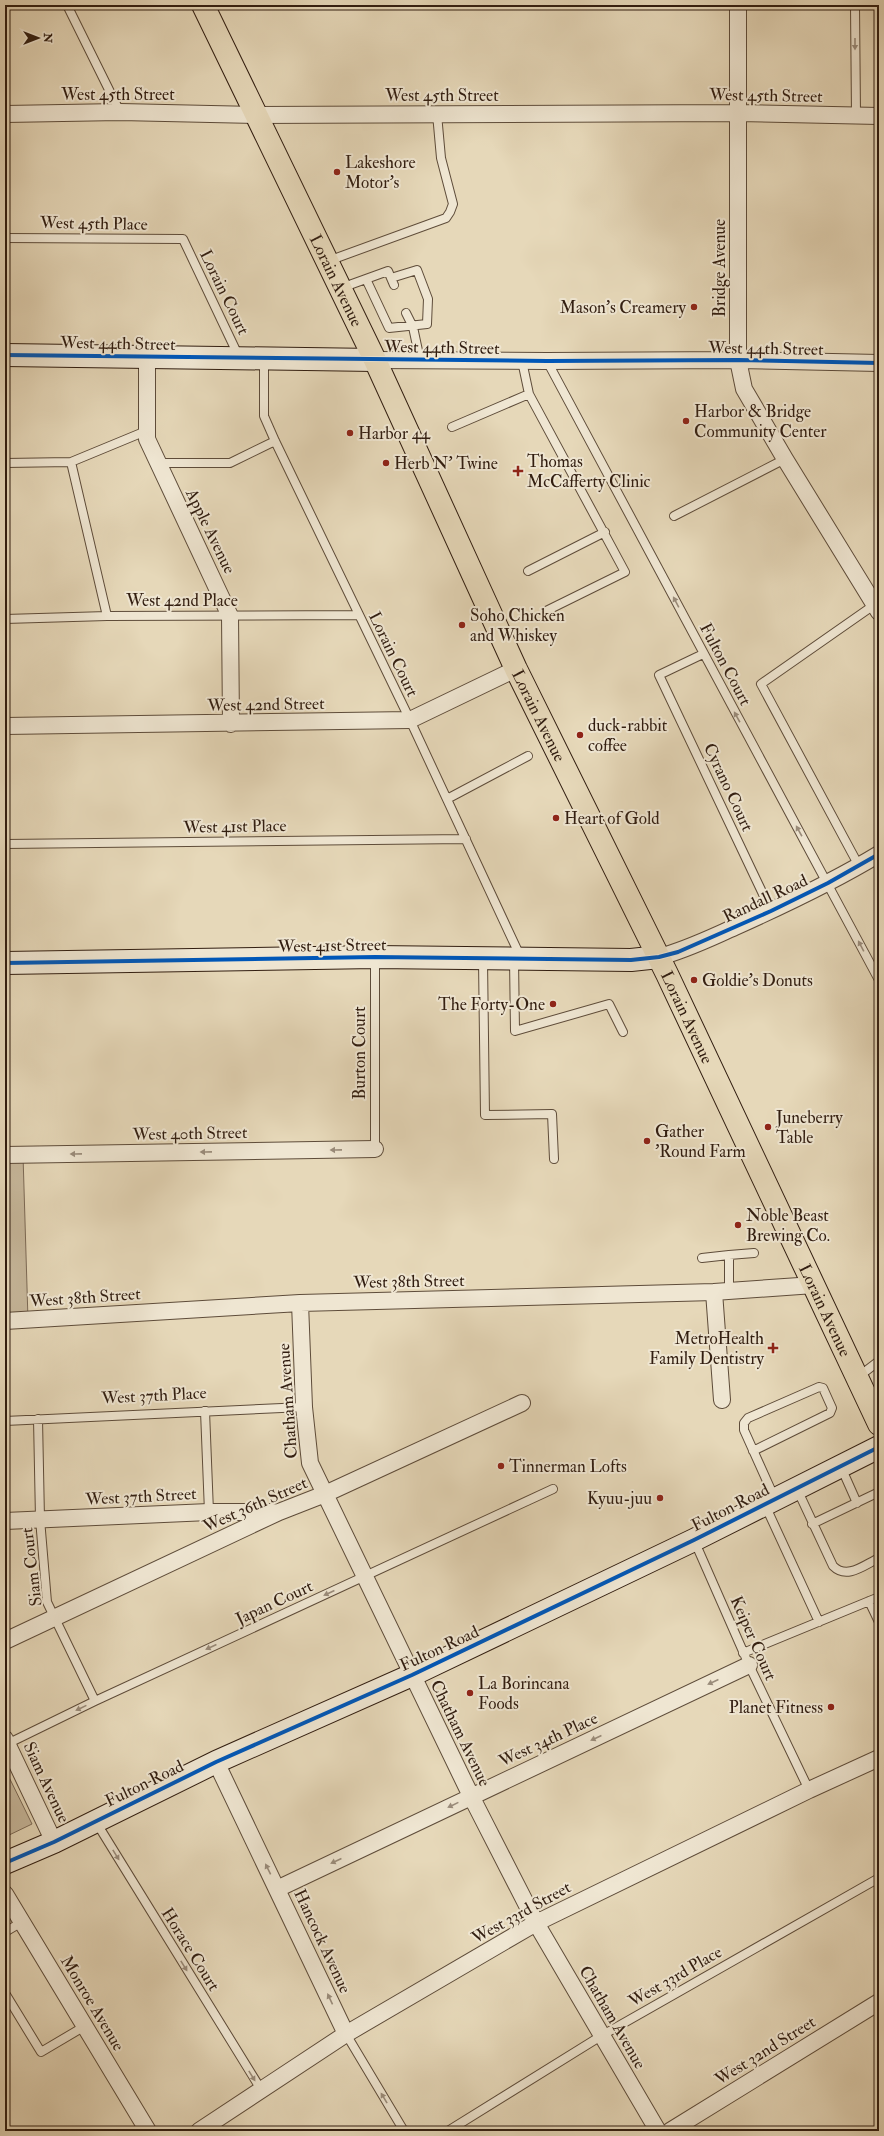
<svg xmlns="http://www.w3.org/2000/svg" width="884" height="2136" viewBox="0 0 884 2136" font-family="'IM FELL Double Pica',serif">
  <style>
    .green { fill: #c7b89c; stroke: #7c6a56 }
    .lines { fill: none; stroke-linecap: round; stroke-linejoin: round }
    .lane-casing { stroke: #5e4c3a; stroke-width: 10 }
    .street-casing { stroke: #5e4c3a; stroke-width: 18 }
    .secondary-casing { stroke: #311d10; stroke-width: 24 }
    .primary-casing { stroke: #311d10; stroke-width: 24 }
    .lane { stroke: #efe6d2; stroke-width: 8 }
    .street { stroke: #efe6d2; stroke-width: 16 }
    .secondary { stroke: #efe6d2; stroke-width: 22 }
    .primary { stroke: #e6d8b9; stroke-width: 22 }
    .cycleway-casing { stroke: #efe6d2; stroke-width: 6 }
    .cycleway { stroke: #0057b8; stroke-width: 4 }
    .oneway { fill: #9a8c7b }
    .poi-dot { fill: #8f2418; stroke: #efe6d2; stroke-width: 1.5 }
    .labels { text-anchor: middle; stroke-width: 4; stroke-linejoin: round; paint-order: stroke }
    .street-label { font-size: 17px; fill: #311d10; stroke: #efe6d2 }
    .poi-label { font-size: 17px; fill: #311d10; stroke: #efe6d2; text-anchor: start }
  </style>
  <rect width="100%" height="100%" fill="#e6d8b9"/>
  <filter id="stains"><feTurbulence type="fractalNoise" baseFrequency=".005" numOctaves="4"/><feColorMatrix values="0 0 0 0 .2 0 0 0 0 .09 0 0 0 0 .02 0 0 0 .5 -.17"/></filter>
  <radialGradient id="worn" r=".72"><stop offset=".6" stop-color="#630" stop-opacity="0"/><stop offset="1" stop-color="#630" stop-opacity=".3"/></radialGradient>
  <path class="green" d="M 5,1155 L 23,1155 L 28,1320 L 5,1321 Z
    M 5,1769 L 32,1824 L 5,1837 Z"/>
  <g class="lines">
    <defs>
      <path id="lane" d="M 67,5 L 120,112
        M 855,5 L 856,116
        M 5,238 L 183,239 L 239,357
        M 328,261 L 446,218 L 450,212 L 453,204 L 441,158 L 437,114
        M 366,279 L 389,328 L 427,324 L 428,299 L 417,270 L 391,278
        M 341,288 L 388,271 L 394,285
        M 406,313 L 413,327 L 420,360
        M 264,359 L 264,416 L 275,441 L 410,720 L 521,958
        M 522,361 L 529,394 L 625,572 L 546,611
        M 547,361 L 879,980
        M 452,427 L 529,394
        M 71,462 L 107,616
        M 5,463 L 71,462 L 146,431
        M 157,463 L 230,463 L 275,441
        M 674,516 L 785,459
        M 528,571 L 605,532
        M 5,619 L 107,616 L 358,615
        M 703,654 L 659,675 L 771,911
        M 447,799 L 528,756
        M 5,844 L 466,839
        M 859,866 L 761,684 L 874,605
        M 375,958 L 375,1149
        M 514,959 L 515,1031 L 609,1004 L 623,1032
        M 483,960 L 485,1115 L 552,1114 L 554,1159
        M 702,1258 L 729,1255
        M 729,1291 L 729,1255 L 754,1253
        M 858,1377 L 879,1361
        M 205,1411 L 209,1512
        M 38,1419 L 40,1519 L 47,1602 L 95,1701
        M 5,1421 L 304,1407
        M 753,1451 L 830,1413 L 832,1408 L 823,1388 L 819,1387 L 748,1418 L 744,1423 L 744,1430 L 775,1499
        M 841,1467 L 857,1503
        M 797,1489 L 833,1566 C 847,1580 864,1565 879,1558
        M 765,1505 L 819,1622
        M 812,1524 L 879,1492
        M 694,1540 L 749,1665 L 809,1790
        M 869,1601 L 879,1622
        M 743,1653 L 879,1597
        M 7,1744 L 95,1701 L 553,1489
        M 96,1822 L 262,2091
        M 5,1932 L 22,1922
        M 5,1993 L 41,2052 L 85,2026
        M 346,2034 L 404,2131
        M 448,2131 L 601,2036 L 879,1878"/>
      <path id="street" d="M 738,5 L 738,360 L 744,389 L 785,459 L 879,612
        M 5,114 L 120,112 L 256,115 L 738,113 L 879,116
        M 147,357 L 147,439 L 230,616 L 231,724
        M 375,360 L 547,361 L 738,360 L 879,363
        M 5,726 L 410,720 L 516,669
        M 659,957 C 686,950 710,938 735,927 C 784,905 833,882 879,854
        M 5,1155 L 375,1149
        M 714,1292 L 722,1400
        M 300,1303 L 304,1407 L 310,1463 L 471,1796 L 536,1923 L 658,2131
        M 5,1321 L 300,1303 L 714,1292 L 814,1285
        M 5,1521 L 209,1512 L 273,1512
        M 5,1641 L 279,1512 L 325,1494 L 522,1403
        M 5,1739 L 54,1842
        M 216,1762 L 346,2034
        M 277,1889 L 749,1665
        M 5,1894 L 148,2131
        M 199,2131 L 346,2034 L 536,1923 L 809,1790 L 879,1758
        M 670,2131 L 879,2002"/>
      <path id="secondary" d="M 5,355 L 375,360
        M 5,963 L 375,957 L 631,960 L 659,957
        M 5,1863 L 54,1842 L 216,1762 L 412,1675 L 694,1540 L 879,1447"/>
      <g id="primary">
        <path id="s1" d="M 203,5 L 375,360 L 516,669 L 667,974 L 879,1424"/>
      </g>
    </defs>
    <use href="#lane" class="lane-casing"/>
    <use href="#street" class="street-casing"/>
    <use href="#secondary" class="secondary-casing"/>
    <use href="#primary" class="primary-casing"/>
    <use href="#lane" class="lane"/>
    <use href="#street" class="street"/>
    <use href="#secondary" class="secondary"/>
    <use href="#primary" class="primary"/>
    <defs>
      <path id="cycleway" d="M 5,355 L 547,361 L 738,360 L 879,363
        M 5,963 L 375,957 L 631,960 L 659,957 L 678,952 L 771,911 L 828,883 L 879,854
        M 5,1863 L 54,1842 L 216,1762 L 412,1675 L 694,1540 L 879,1447"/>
    </defs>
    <use href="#cycleway" class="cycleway-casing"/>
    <use href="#cycleway" class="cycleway"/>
  </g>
  <defs><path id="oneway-solid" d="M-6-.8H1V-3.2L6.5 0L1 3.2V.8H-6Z"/></defs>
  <g class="oneway">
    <use href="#oneway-solid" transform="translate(855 44) rotate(90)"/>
    <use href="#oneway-solid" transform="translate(676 602) rotate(-118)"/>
    <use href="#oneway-solid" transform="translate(737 717) rotate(-119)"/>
    <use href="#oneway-solid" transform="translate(799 831) rotate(-119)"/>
    <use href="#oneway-solid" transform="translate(861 946) rotate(-118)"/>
    <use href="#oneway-solid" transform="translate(336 1150) rotate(179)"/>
    <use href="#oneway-solid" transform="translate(206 1152) rotate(179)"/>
    <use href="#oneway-solid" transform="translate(76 1154) rotate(179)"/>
    <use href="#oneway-solid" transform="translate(329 1593) rotate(155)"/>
    <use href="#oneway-solid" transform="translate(211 1647) rotate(155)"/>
    <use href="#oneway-solid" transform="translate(713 1682) rotate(155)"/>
    <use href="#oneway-solid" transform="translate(81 1708) rotate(154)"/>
    <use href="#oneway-solid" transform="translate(596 1738) rotate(155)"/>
    <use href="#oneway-solid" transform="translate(453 1805) rotate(154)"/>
    <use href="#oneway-solid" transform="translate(116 1855) rotate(58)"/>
    <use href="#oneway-solid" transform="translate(336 1861) rotate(155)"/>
    <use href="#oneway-solid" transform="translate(268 1869) rotate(-116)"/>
    <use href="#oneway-solid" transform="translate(184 1966) rotate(58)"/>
    <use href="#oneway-solid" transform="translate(330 1999) rotate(-115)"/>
    <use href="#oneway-solid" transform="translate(252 2076) rotate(58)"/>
    <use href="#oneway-solid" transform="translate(384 2098) rotate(-121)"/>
  </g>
  <g class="poi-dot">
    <circle cx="337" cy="172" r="4"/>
    <circle cx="694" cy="307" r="4"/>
    <circle cx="686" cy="421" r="4"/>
    <circle cx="350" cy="433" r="4"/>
    <circle cx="386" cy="463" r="4"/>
    <path d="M516 465h4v4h4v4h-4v4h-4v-4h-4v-4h4z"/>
    <circle cx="462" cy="625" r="4"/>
    <circle cx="580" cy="735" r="4"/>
    <circle cx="556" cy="818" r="4"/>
    <circle cx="694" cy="980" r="4"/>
    <circle cx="553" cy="1004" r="4"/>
    <circle cx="768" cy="1127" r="4"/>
    <circle cx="647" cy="1141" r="4"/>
    <circle cx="738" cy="1225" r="4"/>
    <path d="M771 1342h4v4h4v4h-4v4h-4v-4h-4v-4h4z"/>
    <circle cx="501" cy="1466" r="4"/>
    <circle cx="660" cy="1498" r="4"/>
    <circle cx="470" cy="1693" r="4"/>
    <circle cx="831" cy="1707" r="4"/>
  </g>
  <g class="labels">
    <g class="street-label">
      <text x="118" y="100">West 45th Street</text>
      <text x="442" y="101">West 45th Street</text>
      <text transform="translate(766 95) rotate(1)" y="6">West 45th Street</text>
      <text transform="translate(94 223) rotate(1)" y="6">West 45th Place</text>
      <text transform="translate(719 268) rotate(-90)" y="6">Bridge Avenue</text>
      <text dy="6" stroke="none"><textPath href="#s1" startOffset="306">Lorain Avenue</textPath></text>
      <text transform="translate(225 292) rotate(64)" y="6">Lorain Court</text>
      <text transform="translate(118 343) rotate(1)" y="6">West 44th Street</text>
      <text transform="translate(442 347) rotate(1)" y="6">West 44th Street</text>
      <text transform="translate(766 348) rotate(1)" y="6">West 44th Street</text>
      <text transform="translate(211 531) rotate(64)" y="6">Apple Avenue</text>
      <text x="182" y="606">West 42nd Place</text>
      <text transform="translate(394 654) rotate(64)" y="6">Lorain Court</text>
      <text transform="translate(726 664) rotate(62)" y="6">Fulton Court</text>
      <text transform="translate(266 704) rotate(-1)" y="6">West 42nd Street</text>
      <text dy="6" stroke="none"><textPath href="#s1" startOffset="786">Lorain Avenue</textPath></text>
      <text transform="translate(729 787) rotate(65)" y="6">Cyrano Court</text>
      <text transform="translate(235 826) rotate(-1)" y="6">West 41st Place</text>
      <text transform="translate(765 898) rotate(-25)" y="6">Randall Road</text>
      <text transform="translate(332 945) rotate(-1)" y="6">West 41st Street</text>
      <text dy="6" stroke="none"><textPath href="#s1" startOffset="1122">Lorain Avenue</textPath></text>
      <text transform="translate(359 1053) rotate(-90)" y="6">Burton Court</text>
      <text transform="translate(190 1133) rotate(-1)" y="6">West 40th Street</text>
      <text transform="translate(409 1281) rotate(-1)" y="6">West 38th Street</text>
      <text transform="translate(85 1297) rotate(-4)" y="6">West 38th Street</text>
      <text dy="6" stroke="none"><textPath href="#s1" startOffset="1446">Lorain Avenue</textPath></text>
      <text transform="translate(154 1395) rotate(-3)" y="6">West 37th Place</text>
      <text transform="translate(287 1401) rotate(-94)" y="6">Chatham Avenue</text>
      <text transform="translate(141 1496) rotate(-3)" y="6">West 37th Street</text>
      <text transform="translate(255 1504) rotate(-24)" y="6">West 36th Street</text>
      <text transform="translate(730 1507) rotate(-27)" y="6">Fulton Road</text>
      <text transform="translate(31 1567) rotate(-97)" y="6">Siam Court</text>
      <text transform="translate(274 1602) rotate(-25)" y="6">Japan Court</text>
      <text transform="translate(754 1638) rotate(66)" y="6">Keiper Court</text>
      <text transform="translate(439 1648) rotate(-25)" y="6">Fulton Road</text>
      <text transform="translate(461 1733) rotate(64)" y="6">Chatham Avenue</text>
      <text transform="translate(548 1739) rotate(-25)" y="6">West 34th Place</text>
      <text transform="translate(47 1782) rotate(65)" y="6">Siam Avenue</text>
      <text transform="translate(144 1783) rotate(-26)" y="6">Fulton Road</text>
      <text transform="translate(521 1912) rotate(-29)" y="6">West 33rd Street</text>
      <text transform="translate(323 1941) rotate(65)" y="6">Hancock Avenue</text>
      <text transform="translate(191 1949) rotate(58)" y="6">Horace Court</text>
      <text transform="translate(675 1976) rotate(-30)" y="6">West 33rd Place</text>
      <text transform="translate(93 2003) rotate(59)" y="6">Monroe Avenue</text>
      <text transform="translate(613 2017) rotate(60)" y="6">Chatham Avenue</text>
      <text transform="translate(765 2050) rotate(-32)" y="6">West 32nd Street</text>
    </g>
    <g class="poi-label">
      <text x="345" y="168">Lakeshore<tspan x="345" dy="20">Motor's</tspan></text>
      <text x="686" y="313" text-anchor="end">Mason's Creamery</text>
      <text x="694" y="417">Harbor &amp; Bridge<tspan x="694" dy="20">Community Center</tspan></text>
      <text x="358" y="439">Harbor 44</text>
      <text x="527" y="467">Thomas<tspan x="527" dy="20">McCafferty Clinic</tspan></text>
      <text x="394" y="469">Herb N' Twine</text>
      <text x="470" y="621">Soho Chicken<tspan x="470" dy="20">and Whiskey</tspan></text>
      <text x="588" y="731">duck-rabbit<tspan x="588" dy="20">coffee</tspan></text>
      <text x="564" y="824">Heart of Gold</text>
      <text x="702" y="986">Goldie's Donuts</text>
      <text x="545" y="1010" text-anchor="end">The Forty-One</text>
      <text x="776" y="1123">Juneberry<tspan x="776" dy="20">Table</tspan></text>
      <text x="655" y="1137">Gather<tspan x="655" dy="20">'Round Farm</tspan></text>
      <text x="746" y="1221">Noble Beast<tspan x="746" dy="20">Brewing Co.</tspan></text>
      <text x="764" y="1344" text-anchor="end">MetroHealth<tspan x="764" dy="20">Family Dentistry</tspan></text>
      <text x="509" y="1472">Tinnerman Lofts</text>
      <text x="652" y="1504" text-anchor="end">Kyuu-juu</text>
      <text x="478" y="1689">La Borincana<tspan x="478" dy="20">Foods</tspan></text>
      <text x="823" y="1713" text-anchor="end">Planet Fitness</text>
    </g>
  </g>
  <rect width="884" height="2136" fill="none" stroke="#e6d8b9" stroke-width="20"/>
  <rect x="6" y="6" width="872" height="2124" fill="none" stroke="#311d10" stroke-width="2"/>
  <rect x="10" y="10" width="864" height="2116" fill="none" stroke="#311d10"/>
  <g transform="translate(38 38) rotate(90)" stroke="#efe6d2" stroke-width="3" paint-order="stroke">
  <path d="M0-3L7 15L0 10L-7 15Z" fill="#311d10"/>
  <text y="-6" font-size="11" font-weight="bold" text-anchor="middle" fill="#311d10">N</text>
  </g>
  <rect width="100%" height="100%" filter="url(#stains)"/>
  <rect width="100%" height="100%" fill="url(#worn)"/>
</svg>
